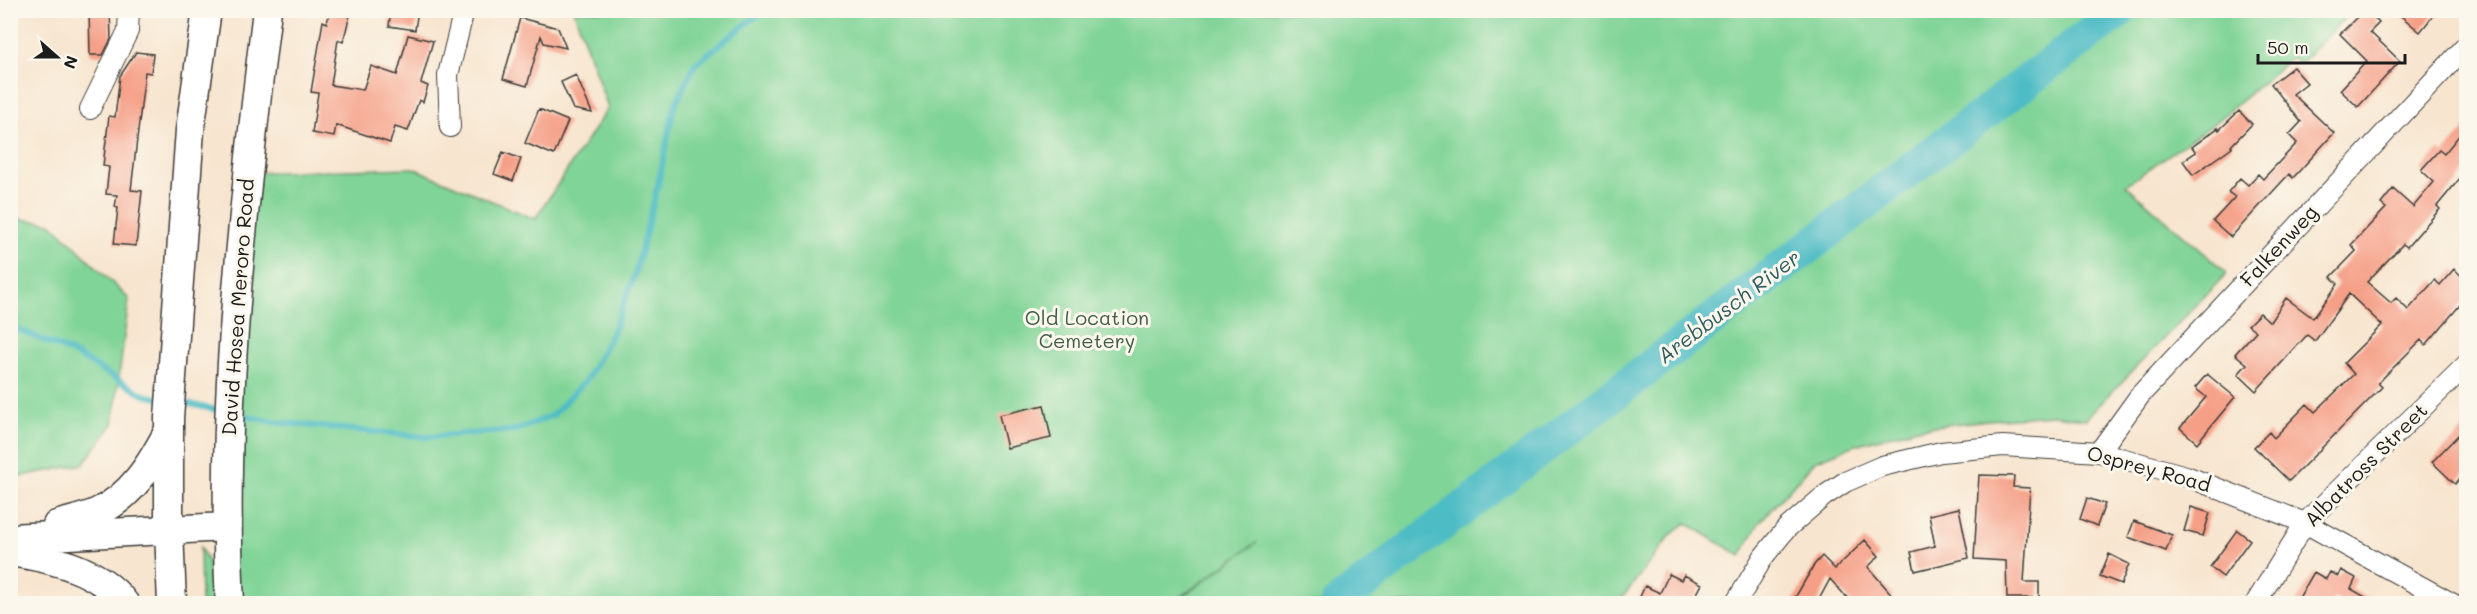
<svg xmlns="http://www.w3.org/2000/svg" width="2477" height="614" viewBox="0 0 2477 614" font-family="Mali,sans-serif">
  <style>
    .green { fill: #81d497; stroke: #4e785a; stroke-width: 1.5 }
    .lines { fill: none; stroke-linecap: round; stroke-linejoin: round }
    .stream { stroke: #4ebcc5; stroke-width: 6 }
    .river { stroke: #4ebcc5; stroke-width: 34 }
    .building { fill: #f59f86 }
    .street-casing { stroke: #3d3a37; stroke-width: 22 }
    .secondary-casing { stroke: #3d3a37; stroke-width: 31 }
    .street { stroke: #fff; stroke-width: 20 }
    .secondary { stroke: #fff; stroke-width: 28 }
    .labels { text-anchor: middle; stroke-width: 6; stroke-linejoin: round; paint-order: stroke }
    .street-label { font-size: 20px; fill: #1c1c1c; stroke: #fbf7ec }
    .park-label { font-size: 20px; fill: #3f5c47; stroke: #fbf7ec }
    .water-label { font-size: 21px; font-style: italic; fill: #305c60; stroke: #fbf7ec }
  </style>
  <rect width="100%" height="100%" fill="#fbf7ec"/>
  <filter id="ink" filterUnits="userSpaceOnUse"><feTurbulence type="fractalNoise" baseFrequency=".0167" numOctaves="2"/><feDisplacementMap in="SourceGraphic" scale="12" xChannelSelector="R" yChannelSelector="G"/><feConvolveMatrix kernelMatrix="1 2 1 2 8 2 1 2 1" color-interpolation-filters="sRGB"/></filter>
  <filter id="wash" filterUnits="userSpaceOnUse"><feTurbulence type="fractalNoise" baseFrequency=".008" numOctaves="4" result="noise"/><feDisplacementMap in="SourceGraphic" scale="24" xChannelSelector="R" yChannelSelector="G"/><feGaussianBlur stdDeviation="1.35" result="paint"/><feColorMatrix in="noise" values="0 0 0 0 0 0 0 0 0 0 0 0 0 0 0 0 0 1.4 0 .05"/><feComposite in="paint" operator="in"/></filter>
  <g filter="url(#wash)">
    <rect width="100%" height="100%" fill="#f7e5cf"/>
    <path class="green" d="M 574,11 L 2352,11 L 2300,63 L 2292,57 L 2220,119 L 2126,185 L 2227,273 L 2086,419 L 2052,415 L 1989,420 L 1918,428 L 1855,445 L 1815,461 L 1759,523 L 1741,556 L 1686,523 L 1671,535 L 1618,603 L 1174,603 L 1257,542 L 1172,603 L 230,604 L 247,173 L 413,168 L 535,219 L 608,108 Z
      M 11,218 L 51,223 L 129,299 L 113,424 L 83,464 L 11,478 Z
      M 200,546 L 208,562 L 211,603 L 201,603 Z"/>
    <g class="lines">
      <path class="stream" d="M 10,326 L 71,352 L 144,395 L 163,399
        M 176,401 L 222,411
        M 238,414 L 274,422 L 427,437 L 517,430 L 553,415 L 587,379 L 612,334 L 635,274 L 658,185 L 674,107 L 695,64 L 755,17 L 770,10"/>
      <path class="river" d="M 1337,604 L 2121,10"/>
    </g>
    <g id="blocks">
      <path class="building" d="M 89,10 L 110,10 L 111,39 L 103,55 L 90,55 Z
        M 330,10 L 350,15 L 343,42 L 338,40 L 331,85 L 363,90 L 371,66 L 397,75 L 408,35 L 433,41 L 421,83 L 428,86 L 423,102 L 419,100 L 408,131 L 395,127 L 390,143 L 336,125 L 334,137 L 312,133 L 318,93 L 311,92 L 323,21 L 327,23 Z
        M 391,10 L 418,10 L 415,30 L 389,26 Z
        M 2364,10 L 2367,10 L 2379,23 L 2370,32 L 2400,61 L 2358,107 L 2340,90 L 2367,61 L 2340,34 Z
        M 2394,10 L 2438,10 L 2420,32 Z
        M 520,18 L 558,28 L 566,48 L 544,43 L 541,36 L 527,86 L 503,79 Z
        M 136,52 L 153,54 L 151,73 L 145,72 L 131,190 L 142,191 L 136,246 L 114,244 L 118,208 L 115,207 L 117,195 L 106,194 L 109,167 L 103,166 L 109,116 L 115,117 L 120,76 Z
        M 2293,67 L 2307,83 L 2293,94 L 2334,133 L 2293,178 L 2289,174 L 2231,237 L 2213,221 L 2235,197 L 2228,192 L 2240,178 L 2248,185 L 2258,174 L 2263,179 L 2297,143 L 2289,135 L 2301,122 L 2271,84 Z
        M 576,75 L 592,113 L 573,109 L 561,82 Z
        M 539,109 L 568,121 L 554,155 L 525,143 Z
        M 2239,111 L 2252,124 L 2231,146 L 2232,147 L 2193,175 L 2183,161 L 2196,152 L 2192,147 L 2218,128 L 2219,130 Z
        M 2466,127 L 2466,171 L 2437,206 L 2440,209 L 2407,247 L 2403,244 L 2367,282 L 2391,303 L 2396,298 L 2408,310 L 2435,280 L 2440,285 L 2454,269 L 2466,280 L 2466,298 L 2426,345 L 2421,340 L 2378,383 L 2382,387 L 2289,481 L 2254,447 L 2269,432 L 2274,438 L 2307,404 L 2315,412 L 2354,374 L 2344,363 L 2382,325 L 2349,294 L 2315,341 L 2307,335 L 2256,391 L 2238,374 L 2247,364 L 2235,354 L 2256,331 L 2248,325 L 2260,313 L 2270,322 L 2286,298 L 2313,318 L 2338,284 L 2331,277 L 2356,251 L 2351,245 L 2386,208 L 2381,204 L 2393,189 L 2413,207 L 2434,182 L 2421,170 L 2439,150 L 2444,154 Z
        M 503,152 L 521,159 L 513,181 L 494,174 Z
        M 2207,374 L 2235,397 L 2197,443 L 2180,428 L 2206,397 L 2195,388 Z
        M 1044,405 L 1051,438 L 1007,448 L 999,415 Z
        M 2466,427 L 2466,472 L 2455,484 L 2432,462 Z
        M 1979,475 L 2014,476 L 2013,487 L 2030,488 L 2024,582 L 2039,582 L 2039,598 L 2007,598 L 2006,561 L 1974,559 Z
        M 2087,498 L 2105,504 L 2097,526 L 2080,519 Z
        M 2191,507 L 2210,513 L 2203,536 L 2184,531 Z
        M 1959,508 L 1969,558 L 1915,571 L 1911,552 L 1935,546 L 1929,515 Z
        M 2134,521 L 2172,535 L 2166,551 L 2128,537 Z
        M 2237,530 L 2250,540 L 2223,577 L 2210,567 Z
        M 1865,540 L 1879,556 L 1868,567 L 1893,596 L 1884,603 L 1852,603 L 1830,579 L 1817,603 L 1792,603 L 1814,565 L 1822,556 L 1835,569 Z
        M 2109,554 L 2129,564 L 2121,584 L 2100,576 Z
        M 2341,570 L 2356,578 L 2351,589 L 2376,603 L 2344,603 L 2334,598 L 2331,603 L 2296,603 L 2314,572 L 2326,579 L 2330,572 L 2338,576 Z
        M 1669,574 L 1681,580 L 1684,575 L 1702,584 L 1692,603 L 1637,603 L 1645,586 L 1660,593 Z"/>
    </g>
  </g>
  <g filter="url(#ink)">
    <use href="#blocks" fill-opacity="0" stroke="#3d3a37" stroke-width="1.5"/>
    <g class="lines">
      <defs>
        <path id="street" d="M 90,109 L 128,31 L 129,10
          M 450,127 L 448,75 L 464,10
          M 2099,452 L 2141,394 L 2466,46
          M 1735,604 L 1764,556 L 1787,528 L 1824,496 L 1845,482 L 1882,466 L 1941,452 L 2003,446 L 2099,452 L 2186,476 L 2305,523 L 2453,604
          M 2255,604 L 2305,523 L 2466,365"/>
        <path id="secondary" d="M 57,525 C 70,521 85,518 98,512 C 132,496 151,464 168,432
          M 10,538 L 226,527
          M 10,552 C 50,558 100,569 125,604
          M 172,604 L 169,530 L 169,418 L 190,130 L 207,10
          M 230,604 C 220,404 243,208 267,10"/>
      </defs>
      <use href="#street" class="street-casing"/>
      <use href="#secondary" class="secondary-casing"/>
      <use href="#street" class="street"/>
      <use href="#secondary" class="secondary"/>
    </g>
  </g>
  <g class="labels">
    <g class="street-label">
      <text transform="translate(2279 246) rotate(-47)" y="7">Falkenweg</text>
      <text transform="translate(238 307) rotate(-86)" y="7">David Hosea Meroro Road</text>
      <text transform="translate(2366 465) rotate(-45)" y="7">Albatross Street</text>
      <text transform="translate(2149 469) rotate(15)" y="7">Osprey Road</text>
    </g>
    <g class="park-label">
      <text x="1087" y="325">Old Location<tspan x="1087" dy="23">Cemetery</tspan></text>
    </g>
    <g class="water-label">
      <text transform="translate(1729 307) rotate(-37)" y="7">Arebbusch River</text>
    </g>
  </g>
  <rect width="2477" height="614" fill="none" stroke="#fbf7ec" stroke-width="36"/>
  <g transform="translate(57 57) rotate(111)" stroke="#fbf7ec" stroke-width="4.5" paint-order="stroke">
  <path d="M0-4.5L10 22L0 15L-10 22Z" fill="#1c1c1c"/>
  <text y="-9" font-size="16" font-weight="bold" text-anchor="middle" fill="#1c1c1c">N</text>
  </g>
  <path d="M2258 54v9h147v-9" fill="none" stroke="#1c1c1c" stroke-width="3"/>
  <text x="2267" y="54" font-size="18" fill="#1c1c1c" stroke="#fbf7ec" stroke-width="4.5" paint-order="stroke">50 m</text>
</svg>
